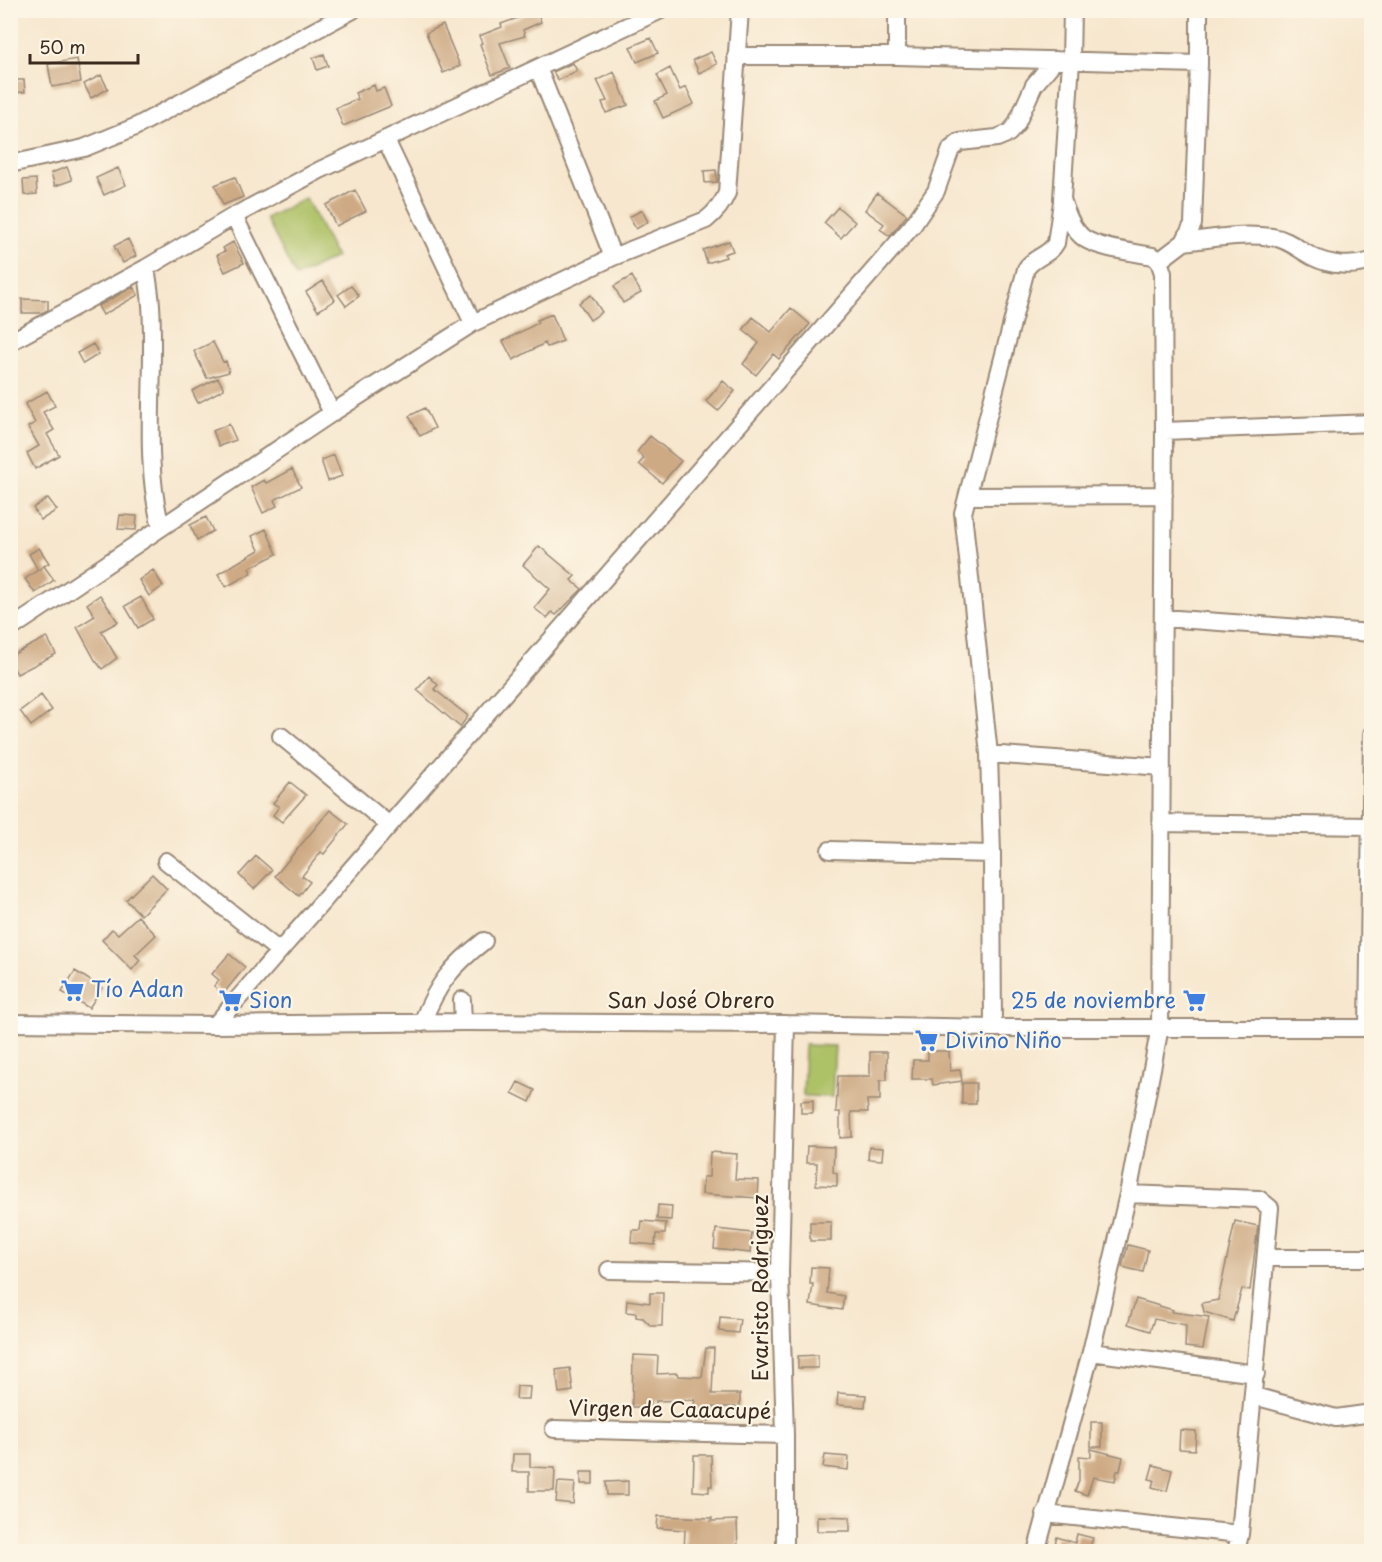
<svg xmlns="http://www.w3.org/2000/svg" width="1382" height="1562" viewBox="0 0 1382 1562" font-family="'Playpen Sans',sans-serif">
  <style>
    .green { fill: #adc166; stroke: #747642; stroke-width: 1.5 }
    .building { fill: #ceaa84 }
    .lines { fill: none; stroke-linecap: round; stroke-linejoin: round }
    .minor-casing { stroke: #998876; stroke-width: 20 }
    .minor { stroke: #fff; stroke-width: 16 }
    .labels { text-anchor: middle; stroke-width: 4.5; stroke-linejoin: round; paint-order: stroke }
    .shop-label { font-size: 21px; fill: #366cbe; stroke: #fcf5e5; text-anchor: start }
    .street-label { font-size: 21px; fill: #3b2a1e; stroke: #fcf5e5 }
  </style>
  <rect width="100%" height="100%" fill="#fcf5e5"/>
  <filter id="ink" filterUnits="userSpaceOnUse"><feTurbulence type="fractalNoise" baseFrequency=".0167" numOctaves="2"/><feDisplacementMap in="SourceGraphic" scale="12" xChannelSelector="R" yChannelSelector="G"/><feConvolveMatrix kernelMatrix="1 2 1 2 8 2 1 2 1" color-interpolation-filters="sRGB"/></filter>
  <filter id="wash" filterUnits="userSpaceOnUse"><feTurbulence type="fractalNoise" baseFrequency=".008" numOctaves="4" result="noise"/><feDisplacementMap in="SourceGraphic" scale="24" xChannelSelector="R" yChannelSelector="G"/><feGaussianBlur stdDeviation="1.35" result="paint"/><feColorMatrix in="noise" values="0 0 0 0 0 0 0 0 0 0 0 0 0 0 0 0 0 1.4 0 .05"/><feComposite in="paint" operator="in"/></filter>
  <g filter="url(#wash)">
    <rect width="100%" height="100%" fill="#f7e7ce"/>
    <path class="green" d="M 306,198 L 336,257 L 296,277 L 266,218 Z
      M 805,1045 L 835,1046 L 832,1097 L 803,1096 Z"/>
    <g id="blocks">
      <path class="building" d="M 537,11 L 541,22 L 523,30 L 525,36 L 500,43 L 510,68 L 492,75 L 480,44 L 482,43 L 479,36 L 502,27 L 501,24 Z
        M 443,25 L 460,66 L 443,73 L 426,33 Z
        M 651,38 L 658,53 L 637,62 L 630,47 Z
        M 711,52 L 717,64 L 699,73 L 693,60 Z
        M 324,54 L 328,66 L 317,70 L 313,58 Z
        M 77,59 L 81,82 L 52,87 L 48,64 Z
        M 573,63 L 577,71 L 558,80 L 553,72 Z
        M 670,68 L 680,90 L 686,87 L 694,104 L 663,118 L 655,101 L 667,95 L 657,75 Z
        M 614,72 L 628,105 L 606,113 L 602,102 L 607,101 L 597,80 Z
        M 101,75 L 108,89 L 91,98 L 84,84 Z
        M 10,80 L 24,80 L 25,92 L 10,93 Z
        M 374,85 L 376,91 L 384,88 L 391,106 L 343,126 L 336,108 L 358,99 L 355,93 Z
        M 67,167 L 72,180 L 55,186 L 51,173 Z
        M 118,168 L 126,185 L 104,195 L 96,178 Z
        M 716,170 L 717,182 L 705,183 L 704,171 Z
        M 235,177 L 243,197 L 223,205 L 215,185 Z
        M 36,179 L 37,194 L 24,195 L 23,180 Z
        M 355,190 L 366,211 L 336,226 L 326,205 Z
        M 877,193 L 907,215 L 890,236 L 880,229 L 884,224 L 865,210 Z
        M 838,207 L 855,222 L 841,238 L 824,223 Z
        M 642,210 L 648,222 L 636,229 L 629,217 Z
        M 128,239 L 136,256 L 123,263 L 114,246 Z
        M 729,241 L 733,251 L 724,254 L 726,257 L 707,263 L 703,250 Z
        M 233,242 L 244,263 L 225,272 L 217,255 L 225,251 L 223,248 Z
        M 632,276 L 641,293 L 623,303 L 614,286 Z
        M 323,281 L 335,300 L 318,311 L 306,292 Z
        M 351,286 L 359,296 L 346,306 L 338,295 Z
        M 133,287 L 138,295 L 103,315 L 98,306 Z
        M 591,295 L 602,312 L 590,320 L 579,303 Z
        M 22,299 L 48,300 L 48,310 L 41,313 L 22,313 Z
        M 791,308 L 810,324 L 779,359 L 773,354 L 756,375 L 743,364 L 759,343 L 743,330 L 753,317 L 771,332 Z
        M 552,314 L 563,341 L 547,347 L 545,343 L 513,360 L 503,341 L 538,323 L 537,320 Z
        M 213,342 L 223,362 L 226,361 L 229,372 L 207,378 L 194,351 Z
        M 93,344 L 99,354 L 83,364 L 77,353 Z
        M 218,378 L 224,389 L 198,403 L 192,391 Z
        M 723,381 L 735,391 L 718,411 L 706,401 Z
        M 47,391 L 55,406 L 43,412 L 54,430 L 47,434 L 59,455 L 35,469 L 27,453 L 39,446 L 28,427 L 35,423 L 25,404 Z
        M 425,408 L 435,428 L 420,436 L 409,416 Z
        M 229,424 L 236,440 L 219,446 L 213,431 Z
        M 650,436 L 681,461 L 662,483 L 639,464 L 644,458 L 637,452 Z
        M 334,455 L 342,476 L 328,481 L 321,460 Z
        M 292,469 L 301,487 L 274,500 L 277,506 L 263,513 L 251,487 L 264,480 L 266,483 Z
        M 48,498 L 57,510 L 41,520 L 33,508 Z
        M 120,515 L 137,516 L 136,530 L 118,529 Z
        M 206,517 L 213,531 L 197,540 L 190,525 Z
        M 266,529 L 277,554 L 249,568 L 251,573 L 226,587 L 218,574 L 259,550 L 252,536 Z
        M 539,546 L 575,576 L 571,580 L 582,589 L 556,615 L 552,612 L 547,618 L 534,608 L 550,589 L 523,565 Z
        M 39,548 L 49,563 L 44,566 L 54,580 L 35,593 L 25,579 L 44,566 L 38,570 L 29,554 Z
        M 153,570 L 163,586 L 149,596 L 139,580 Z
        M 100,595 L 118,622 L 101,631 L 117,658 L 102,669 L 95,660 L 77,627 L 95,616 L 87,604 Z
        M 141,597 L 153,619 L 138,628 L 125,606 Z
        M 47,637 L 56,654 L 17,674 L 10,661 L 10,656 Z
        M 429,676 L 438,685 L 434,689 L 468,716 L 460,727 L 417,690 Z
        M 41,695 L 52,710 L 31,726 L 20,711 Z
        M 290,782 L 306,795 L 282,822 L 273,815 L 279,807 L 273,803 Z
        M 330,810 L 348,824 L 324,854 L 321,852 L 302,876 L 310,882 L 299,896 L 275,876 Z
        M 256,856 L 272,870 L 254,889 L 239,875 Z
        M 152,874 L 167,889 L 141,915 L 126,900 Z
        M 138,916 L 156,935 L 135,955 L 140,960 L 132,970 L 102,940 L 112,929 L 118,934 Z
        M 229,954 L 245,967 L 223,994 L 214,986 L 219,980 L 212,974 Z
        M 75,971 L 102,988 L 89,1008 L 62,992 Z
        M 928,1051 L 949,1051 L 950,1071 L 960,1070 L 962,1081 L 933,1085 L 932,1079 L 912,1079 L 913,1060 L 928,1060 Z
        M 870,1052 L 887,1052 L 887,1080 L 880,1080 L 880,1100 L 867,1100 L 868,1112 L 851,1112 L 852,1137 L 840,1138 L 840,1112 L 836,1112 L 838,1076 L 870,1076 Z
        M 518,1082 L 535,1090 L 530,1102 L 512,1093 Z
        M 962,1083 L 976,1083 L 976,1104 L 962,1104 Z
        M 813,1100 L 813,1113 L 801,1113 L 801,1101 Z
        M 807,1146 L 834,1147 L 833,1172 L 837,1173 L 837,1186 L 816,1185 L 817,1163 L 806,1163 Z
        M 869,1147 L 883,1148 L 882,1160 L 868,1159 Z
        M 710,1152 L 737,1154 L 735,1179 L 759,1180 L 758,1198 L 702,1194 L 703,1177 L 709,1177 Z
        M 658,1205 L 672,1206 L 671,1220 L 657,1219 Z
        M 642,1221 L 666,1223 L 665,1234 L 656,1234 L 655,1245 L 631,1243 L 632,1230 L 641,1230 Z
        M 1235,1221 L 1258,1226 L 1250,1290 L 1242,1289 L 1233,1321 L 1204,1312 L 1202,1303 L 1218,1300 Z
        M 810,1222 L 831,1222 L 831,1241 L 810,1241 Z
        M 716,1229 L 752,1233 L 750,1253 L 714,1249 Z
        M 1128,1245 L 1148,1250 L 1143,1272 L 1122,1267 Z
        M 811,1267 L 829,1268 L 827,1293 L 844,1296 L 842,1310 L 810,1305 L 813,1284 L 810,1284 Z
        M 650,1293 L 663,1293 L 662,1326 L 651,1326 L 643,1318 L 636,1317 L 636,1313 L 626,1312 L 627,1300 L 650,1303 Z
        M 1136,1299 L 1173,1310 L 1172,1312 L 1209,1317 L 1203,1349 L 1185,1347 L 1186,1325 L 1154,1319 L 1150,1331 L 1128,1324 Z
        M 720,1317 L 740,1319 L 738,1333 L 719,1331 Z
        M 706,1348 L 714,1348 L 712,1394 L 740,1394 L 740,1407 L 712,1407 L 709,1421 L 692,1419 L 695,1400 L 656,1401 L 656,1407 L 632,1407 L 633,1355 L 658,1356 L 657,1374 L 677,1373 L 678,1376 L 702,1377 Z
        M 818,1355 L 818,1368 L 798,1368 L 798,1356 Z
        M 570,1368 L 573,1391 L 559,1393 L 556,1370 Z
        M 517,1386 L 530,1387 L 529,1399 L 516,1399 Z
        M 838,1393 L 866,1395 L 865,1407 L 837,1405 Z
        M 1091,1422 L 1102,1422 L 1102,1447 L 1091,1447 Z
        M 1180,1430 L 1196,1431 L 1195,1450 L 1179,1449 Z
        M 1091,1449 L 1123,1457 L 1120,1471 L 1117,1471 L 1115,1481 L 1093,1477 L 1087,1495 L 1075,1491 L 1079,1480 L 1079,1456 L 1091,1457 Z
        M 513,1454 L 530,1454 L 530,1467 L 555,1468 L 554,1491 L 529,1491 L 529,1472 L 512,1472 Z
        M 694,1455 L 711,1455 L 712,1486 L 709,1486 L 709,1492 L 693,1491 Z
        M 825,1455 L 849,1457 L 848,1470 L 823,1467 Z
        M 1153,1465 L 1172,1470 L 1167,1491 L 1152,1487 L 1154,1480 L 1149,1479 Z
        M 581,1472 L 593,1472 L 593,1484 L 581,1484 Z
        M 628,1481 L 628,1495 L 607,1495 L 606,1482 Z
        M 558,1482 L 575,1483 L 573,1504 L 556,1502 Z
        M 658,1516 L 712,1518 L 711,1521 L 737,1520 L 738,1551 L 684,1551 L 685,1530 L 657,1528 Z
        M 817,1516 L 850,1517 L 850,1531 L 817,1531 Z
        M 1077,1534 L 1093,1538 L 1090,1547 L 1095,1548 L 1094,1551 L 1053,1551 L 1057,1537 L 1075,1543 Z"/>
    </g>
  </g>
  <g filter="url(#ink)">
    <use href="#blocks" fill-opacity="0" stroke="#998876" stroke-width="1.5"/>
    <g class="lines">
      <defs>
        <path id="minor" d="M 736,56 L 897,56 L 1199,64
          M 897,56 L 897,10
          M 538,68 L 613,257
          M 386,140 L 473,323
          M 10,164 L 84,148 L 135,127 L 353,10
          M 234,216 L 332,413
          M 1184,242 C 1213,238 1242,233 1272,237 C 1288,239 1299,250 1313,257 C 1331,266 1353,267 1372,261
          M 1159,261 L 1184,242 L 1193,224 L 1199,64 L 1199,10
          M 146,268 C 148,280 150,292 151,305 C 156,379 142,455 161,527
          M 10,342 L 146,268 L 234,216 L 320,170 L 661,10
          M 1164,431 L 1372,423
          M 968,496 L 1164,495
          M 1163,618 L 1372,633
          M 10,629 L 332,413 L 473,323 L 613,257 L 706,220 C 716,212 722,205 727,193 L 740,10
          M 281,736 L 389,825
          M 989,754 L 1162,767
          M 1161,823 L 1370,826
          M 830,850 L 992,854
          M 166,861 L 279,951
          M 462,1000 L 463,1022
          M 10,1023 L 215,1025 L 463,1022 L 786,1024 L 993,1028 L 1372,1028
          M 422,1023 C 437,984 452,966 484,941
          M 215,1025 L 913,225 L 936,191 L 951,149 L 960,142 L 997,138 L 1009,133 L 1016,125 L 1034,85 L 1055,60
          M 993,1028 L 992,854 L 989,754 L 963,513 L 1026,269 C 1033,257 1049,256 1056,243 L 1062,202
          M 1368,1028 L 1372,734
          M 1128,1194 L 1259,1199 L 1270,1208 L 1240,1534 L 1236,1552
          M 1266,1258 L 1372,1258
          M 609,1270 L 780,1273
          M 1091,1352 L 1256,1374
          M 1254,1396 L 1336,1418 L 1372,1413
          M 554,1429 L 785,1435
          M 1045,1514 L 1240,1534
          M 785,1552 L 785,1435 L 780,1273 L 786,1024
          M 1036,1552 L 1091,1352 L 1128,1194 L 1160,1027 L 1164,431 L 1163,273 L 1159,261 L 1153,256 C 1134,252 1101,249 1085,239 C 1072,230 1066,212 1062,199 L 1071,61 L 1072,10"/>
      </defs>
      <use href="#minor" class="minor-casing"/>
      <use href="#minor" class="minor"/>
    </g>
  </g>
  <defs>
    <symbol id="supermarket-bare" viewBox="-9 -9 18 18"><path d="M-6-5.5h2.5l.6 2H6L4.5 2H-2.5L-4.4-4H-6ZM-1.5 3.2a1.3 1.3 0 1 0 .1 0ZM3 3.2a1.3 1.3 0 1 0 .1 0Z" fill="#3f7fe0" stroke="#fcf5e5" stroke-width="2.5" paint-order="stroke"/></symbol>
  </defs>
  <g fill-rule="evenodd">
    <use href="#supermarket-bare" x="56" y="974" width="33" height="33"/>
    <use href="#supermarket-bare" x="214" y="984" width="33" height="33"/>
    <use href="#supermarket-bare" x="1178" y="984" width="33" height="33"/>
    <use href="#supermarket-bare" x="910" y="1024" width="33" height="33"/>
  </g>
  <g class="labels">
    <g class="shop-label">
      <text x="91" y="997">Tío Adan</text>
      <text x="249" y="1008">Sion</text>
      <text x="1176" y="1008" text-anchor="end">25 de noviembre</text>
      <text x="945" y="1048">Divino Niño</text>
    </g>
    <g class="street-label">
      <text x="691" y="1008">San José Obrero</text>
      <text transform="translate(761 1288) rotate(-90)" y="7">Evaristo Rodriguez</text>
      <text transform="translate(670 1410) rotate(1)" y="7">Virgen de Caaacupé</text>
    </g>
  </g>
  <rect width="1382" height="1562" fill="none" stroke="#fcf5e5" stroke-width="36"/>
  <path d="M30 54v9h108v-9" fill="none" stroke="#3b2a1e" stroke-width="3"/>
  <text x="39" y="54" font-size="18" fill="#3b2a1e" stroke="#fcf5e5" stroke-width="4.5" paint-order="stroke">50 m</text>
</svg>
